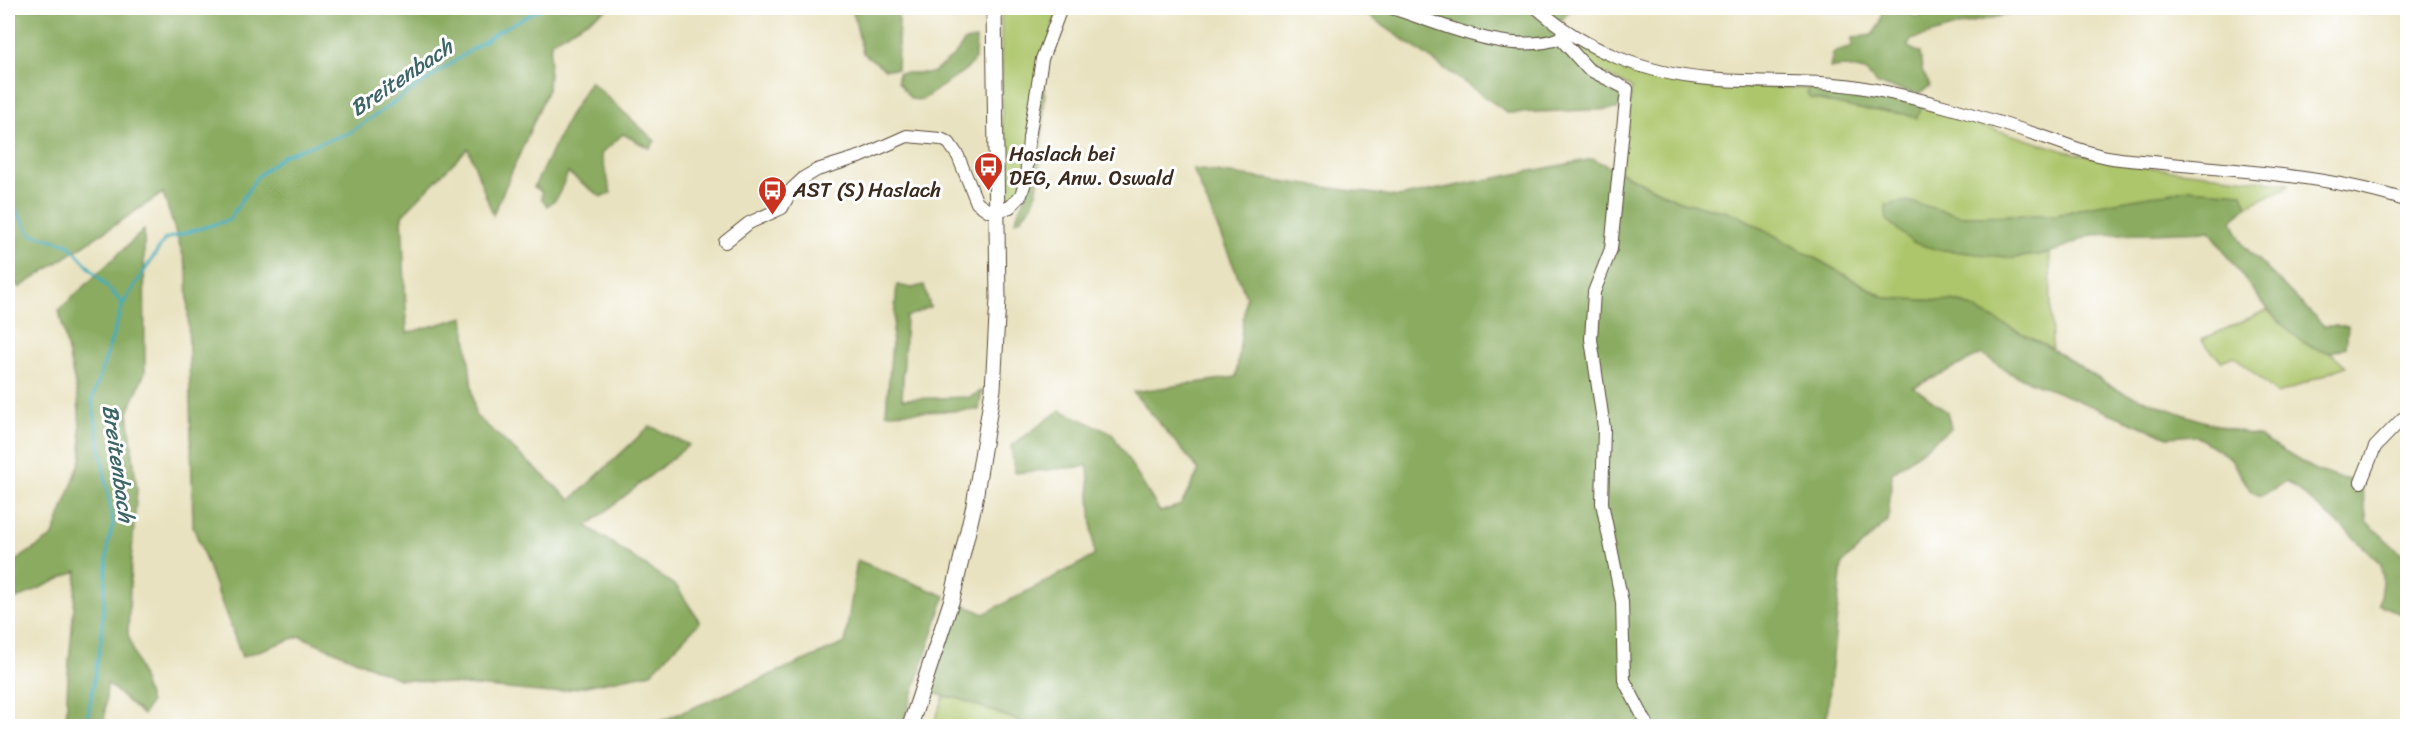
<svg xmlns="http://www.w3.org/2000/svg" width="2415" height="734" viewBox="0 0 2415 734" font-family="Sriracha,sans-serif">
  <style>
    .green { fill: #adc66c; stroke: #747845; stroke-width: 1.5 }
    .forest { fill: #8aab60; stroke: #626a3f; stroke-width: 1.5 }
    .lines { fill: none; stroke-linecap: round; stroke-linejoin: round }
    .stream { stroke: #3facbd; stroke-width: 3 }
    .minor-casing { stroke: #554636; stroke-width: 14 }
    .major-casing { stroke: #554636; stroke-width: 17 }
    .minor { stroke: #fff; stroke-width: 12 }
    .major { stroke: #fff; stroke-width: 15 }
    .labels { text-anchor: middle; stroke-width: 6; stroke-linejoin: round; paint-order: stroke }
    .poi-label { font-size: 21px; fill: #3b2a1e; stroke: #fff; text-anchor: start }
    .water-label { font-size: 22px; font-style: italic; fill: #3d6466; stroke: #fff }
  </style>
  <rect width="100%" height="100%" fill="#fff"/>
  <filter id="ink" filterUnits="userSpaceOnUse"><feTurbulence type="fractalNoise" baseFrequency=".0167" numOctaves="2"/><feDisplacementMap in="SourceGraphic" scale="12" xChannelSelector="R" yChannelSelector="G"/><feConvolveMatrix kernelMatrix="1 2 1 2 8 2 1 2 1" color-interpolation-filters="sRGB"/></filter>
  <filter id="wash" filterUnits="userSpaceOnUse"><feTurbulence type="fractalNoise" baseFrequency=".008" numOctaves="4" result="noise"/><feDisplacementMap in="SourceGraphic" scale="24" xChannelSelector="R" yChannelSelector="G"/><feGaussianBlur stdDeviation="1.35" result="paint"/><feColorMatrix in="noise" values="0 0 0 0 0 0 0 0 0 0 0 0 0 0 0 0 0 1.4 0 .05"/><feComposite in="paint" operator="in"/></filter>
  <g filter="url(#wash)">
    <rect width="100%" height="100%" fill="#e9e2c0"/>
    <path class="green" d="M 1001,8 L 1065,8 L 1054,21 L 1025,190 L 1003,201 Z
      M 1572,43 L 1605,60 L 1652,75 L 1690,82 L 1845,91 L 1900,100 L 2065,151 L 2130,165 L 2289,184 L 2288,187 L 2247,206 L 2242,193 L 2087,207 L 2057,215 L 1961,216 L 1939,211 L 2014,258 L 2050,253 L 2052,349 L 1961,302 L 1886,298 L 1736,214 L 1679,201 L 1619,171 L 1632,88 L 1592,67 Z
      M 2267,310 L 2312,348 L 2330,352 L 2346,366 L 2278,394 L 2234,356 L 2221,361 L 2201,340 Z
      M 944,696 L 960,699 L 1019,721 L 1026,726 L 933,726 Z"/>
    <path class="forest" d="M 8,8 L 445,8 L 450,15 L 467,8 L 609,8 L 551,42 L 548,89 L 493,215 L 468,148 L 402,215 L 407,333 L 464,317 L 475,415 L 571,500 L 650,426 L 689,445 L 587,526 L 677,587 L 700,622 L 651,673 L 550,693 L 399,679 L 300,636 L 242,657 L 193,526 L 187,268 L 163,193 L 19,288 L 8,273 Z
      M 852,8 L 895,8 L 899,20 L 897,69 L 885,69 L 863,53 Z
      M 1358,8 L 1572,8 L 1551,32 L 1586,70 L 1623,91 L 1618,109 L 1508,113 Z
      M 1883,8 L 1897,8 L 1916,17 L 1980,8 L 2041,8 L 1972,22 L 1911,40 L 1908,47 L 1920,53 L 1922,70 L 1930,86 L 1919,94 L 1877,84 L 1865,71 L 1847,67 L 1830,68 L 1833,53 L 1852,47 L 1852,38 L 1872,35 L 1880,24 Z
      M 976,39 L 975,59 L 968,68 L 922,100 L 911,99 L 898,82 L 898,73 L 932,73 L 955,55 L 965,41 Z
      M 590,81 L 655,141 L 649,148 L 623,134 L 601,154 L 611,193 L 601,197 L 568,173 L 557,198 L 547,206 L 542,200 L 541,191 L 534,187 L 569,116 Z
      M 1042,83 L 1045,89 L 1042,139 L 1039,154 L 1040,169 L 1036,194 L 1032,205 L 1020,219 L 1015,221 L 1027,191 L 1034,151 L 1039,137 L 1039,94 Z
      M 1819,86 L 1924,103 L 1916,118 L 1904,114 L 1858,109 L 1810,98 L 1807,93 L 1810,87 Z
      M 1593,159 L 1679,201 L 1736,214 L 1886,298 L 1961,302 L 2052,349 L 2115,389 L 2199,420 L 2260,437 L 2313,469 L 2335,477 L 2361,482 L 2367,522 L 2407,559 L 2407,617 L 2379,604 L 2382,582 L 2381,564 L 2347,531 L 2287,481 L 2261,496 L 2252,492 L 2229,457 L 2195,435 L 2168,437 L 2010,373 L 1982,354 L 1914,387 L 1947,412 L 1951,428 L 1892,473 L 1888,521 L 1842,564 L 1826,726 L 1026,726 L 1019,721 L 960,699 L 929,693 L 958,602 L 984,614 L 1094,556 L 1088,466 L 1015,473 L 1011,446 L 1060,410 L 1112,433 L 1160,512 L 1181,505 L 1199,470 L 1133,392 L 1236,377 L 1246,296 L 1193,169 L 1398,197 Z
      M 2189,189 L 2242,193 L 2247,206 L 2232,221 L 2243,245 L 2324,326 L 2348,326 L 2346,347 C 2341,349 2334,352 2329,352 C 2288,351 2233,262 2210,231 L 2092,235 L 2050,253 L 2014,258 L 1934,249 L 1912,242 L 1887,220 L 1885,205 L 1908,201 L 1961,216 L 2057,215 L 2087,207 Z
      M 144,230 L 145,372 L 128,412 L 137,490 L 131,562 L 128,634 L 150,703 L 143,715 L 107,683 L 104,726 L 66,726 L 68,674 L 77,571 L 12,601 L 8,588 L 8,566 L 53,536 L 82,457 L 78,398 L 59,310 Z
      M 897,285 L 912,288 L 924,285 L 930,307 L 906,317 L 902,399 L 970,397 L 982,391 L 979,410 L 886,413 Z
      M 857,560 L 945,596 L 902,726 L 650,726 L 845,643 Z"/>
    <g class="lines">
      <path class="stream" d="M 8,197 L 31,234 L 68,244 L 123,304
        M 86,726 L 101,641 L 108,543 L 113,524 L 92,400 L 123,304 L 165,239 L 229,220 L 257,177 L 284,155 L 349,133 L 499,31 L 542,8"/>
    </g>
  </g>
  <g filter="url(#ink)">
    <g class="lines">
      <defs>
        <path id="minor" d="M 1392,8 C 1440,23 1511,57 1560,38
          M 1537,8 C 1584,50 1646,74 1709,79 C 1759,84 1809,79 1859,87 C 1920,97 1979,116 2038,135 C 2061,142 2084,153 2107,157 C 2128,161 2150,161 2171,164 C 2250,172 2332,176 2408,201
          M 1564,30 L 1560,38 L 1588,69 L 1627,89 L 1611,249 L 1594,292 L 1591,339 L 1604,428 L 1602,503 L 1622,602 L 1624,680 L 1648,726
          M 725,242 L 749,223 L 782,208 L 792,189 L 805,177 L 817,170 L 862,156 L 907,136 L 941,139 L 949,143 L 958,156 L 977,203 L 989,211 L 995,212 L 1010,207 L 1021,195 L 1026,179 L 1029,138 L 1042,59 L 1061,8
          M 2361,482 L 2375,447 L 2402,419 L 2408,417"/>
        <path id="major" d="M 910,726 L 952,599 L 974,505 L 993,389 L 998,299 L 994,8"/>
      </defs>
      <use href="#minor" class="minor-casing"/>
      <use href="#major" class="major-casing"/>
      <use href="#minor" class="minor"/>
      <use href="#major" class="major"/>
    </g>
  </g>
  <defs>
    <symbol id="bus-pin" viewBox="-11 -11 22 30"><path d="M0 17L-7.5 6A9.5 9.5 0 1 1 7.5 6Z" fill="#c8321e" stroke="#fff"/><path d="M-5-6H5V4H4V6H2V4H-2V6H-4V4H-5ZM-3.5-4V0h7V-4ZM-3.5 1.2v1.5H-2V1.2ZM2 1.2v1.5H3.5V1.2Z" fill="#fff"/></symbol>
  </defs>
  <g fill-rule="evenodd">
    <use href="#bus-pin" x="972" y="150" width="33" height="45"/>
    <use href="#bus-pin" x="756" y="174" width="33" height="45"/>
  </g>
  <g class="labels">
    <g class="poi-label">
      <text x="1009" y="161">Haslach bei<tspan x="1009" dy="24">DEG, Anw. Oswald</tspan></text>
      <text x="793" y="197">AST (S) Haslach</text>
    </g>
    <g class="water-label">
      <text transform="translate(401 77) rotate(-34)" y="8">Breitenbach</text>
      <text transform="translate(119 463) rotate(82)" y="8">Breitenbach</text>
    </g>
  </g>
  <rect width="2415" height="734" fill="none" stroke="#fff" stroke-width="30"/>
</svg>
